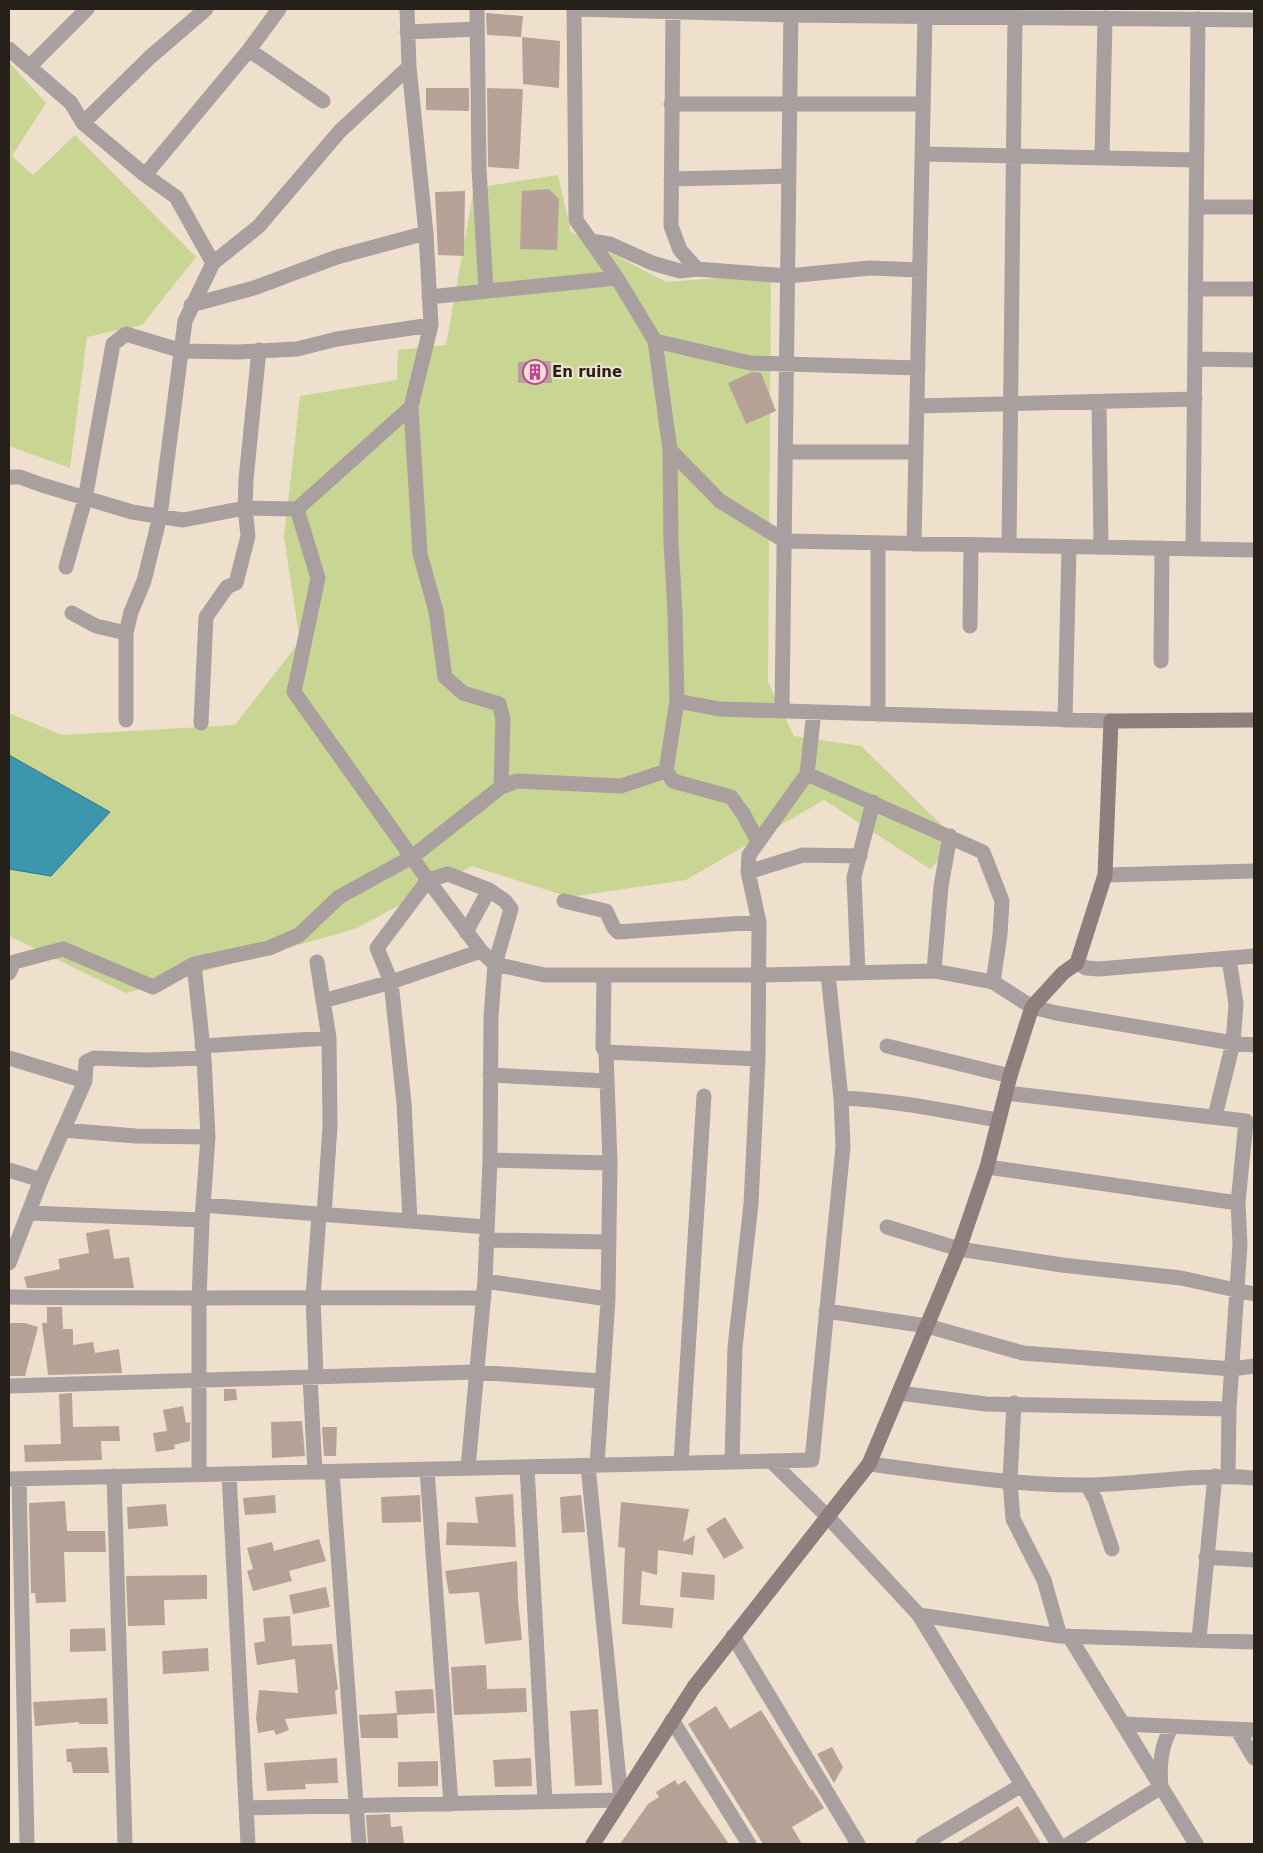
<svg xmlns="http://www.w3.org/2000/svg" width="1263" height="1853" viewBox="0 0 1263 1853" font-family="'DejaVu Sans',sans-serif">
  <style>
    .green { fill: #c8d593 }
    .water { fill: #3c97ae; stroke: #357381 }
    .building { fill: #b6a197 }
    .lines { fill: none; stroke-linecap: round; stroke-linejoin: round }
    .street { stroke: #aa9f9f; stroke-width: 15 }
    .secondary { stroke: #8e7e7e; stroke-width: 15 }
    .labels { text-anchor: middle; stroke-width: 4.5; stroke-linejoin: round; paint-order: stroke }
    .poi-label { font-size: 15px; font-weight: bold; fill: #252019; stroke: #efe0ce; text-anchor: start }
  </style>
  <rect width="100%" height="100%" fill="#efe0ce"/>
  <path class="green" d="M 9,62 L 46,103 L 12,156 L 33,175 L 75,135 L 196,257 L 142,325 L 87,337 L 70,468 L 9,446 Z
    M 558,175 L 571,232 L 666,282 L 771,274 L 768,682 L 794,736 L 861,746 L 957,840 L 930,869 L 824,800 L 686,880 L 569,897 L 472,866 L 355,929 L 126,993 L 9,936 L 9,713 L 62,735 L 235,725 L 300,641 L 284,537 L 300,396 L 397,380 L 398,350 L 446,345 L 474,188 Z"/>
  <path class="water" d="M 9,755 L 110,812 L 51,876 L 9,869 Z"/>
  <path class="building" d="M 486,13 L 523,16 L 521,37 L 487,35 Z
    M 522,37 L 560,41 L 559,88 L 523,84 Z
    M 426,88 L 469,88 L 469,111 L 426,110 Z
    M 487,88 L 523,89 L 519,169 L 488,167 Z
    M 549,189 L 559,199 L 557,250 L 520,249 L 522,191 Z
    M 465,191 L 464,256 L 438,255 L 435,192 Z
    M 551,361 L 552,383 L 518,383 L 518,362 Z
    M 752,372 L 761,373 L 776,411 L 746,424 L 728,383 Z
    M 109,1229 L 114,1259 L 129,1257 L 134,1288 L 27,1288 L 24,1277 L 60,1269 L 58,1259 L 89,1253 L 86,1233 Z
    M 47,1307 L 62,1307 L 63,1329 L 73,1329 L 73,1345 L 93,1342 L 95,1353 L 119,1349 L 122,1373 L 48,1375 L 42,1323 L 47,1323 Z
    M 9,1323 L 25,1323 L 38,1327 L 25,1376 L 9,1376 Z
    M 224,1389 L 236,1389 L 237,1400 L 224,1401 Z
    M 72,1393 L 73,1427 L 119,1426 L 120,1441 L 101,1441 L 102,1460 L 25,1462 L 24,1445 L 61,1444 L 59,1394 Z
    M 183,1406 L 186,1423 L 190,1422 L 190,1441 L 174,1445 L 175,1449 L 156,1452 L 153,1433 L 167,1431 L 163,1410 Z
    M 302,1421 L 305,1456 L 272,1458 L 271,1422 Z
    M 322,1427 L 337,1427 L 336,1456 L 324,1456 Z
    M 513,1494 L 516,1547 L 446,1545 L 447,1522 L 478,1523 L 475,1497 Z
    M 275,1495 L 276,1513 L 245,1515 L 243,1498 Z
    M 420,1495 L 421,1522 L 382,1523 L 381,1497 Z
    M 581,1495 L 585,1532 L 562,1533 L 560,1497 Z
    M 65,1501 L 67,1531 L 105,1531 L 106,1552 L 64,1552 L 66,1602 L 36,1603 L 35,1593 L 31,1593 L 29,1503 Z
    M 621,1502 L 689,1509 L 683,1542 L 695,1535 L 693,1555 L 658,1550 L 657,1575 L 642,1571 L 640,1605 L 674,1608 L 672,1628 L 622,1624 L 625,1548 L 618,1547 Z
    M 166,1504 L 168,1526 L 128,1529 L 127,1507 Z
    M 725,1517 L 744,1548 L 724,1559 L 706,1529 Z
    M 319,1539 L 326,1561 L 289,1571 L 292,1581 L 253,1591 L 247,1571 L 253,1569 L 247,1548 L 272,1542 L 274,1551 Z
    M 517,1561 L 518,1600 L 522,1640 L 485,1644 L 479,1592 L 449,1594 L 445,1571 Z
    M 682,1572 L 715,1575 L 714,1600 L 680,1597 Z
    M 207,1575 L 207,1599 L 164,1600 L 165,1625 L 128,1626 L 126,1576 Z
    M 326,1587 L 330,1607 L 293,1614 L 289,1595 Z
    M 290,1616 L 292,1646 L 332,1644 L 338,1690 L 335,1690 L 337,1714 L 285,1719 L 289,1730 L 276,1735 L 274,1730 L 258,1733 L 256,1718 L 259,1690 L 298,1693 L 295,1659 L 257,1665 L 254,1643 L 265,1641 L 263,1618 Z
    M 105,1628 L 106,1651 L 70,1652 L 70,1629 Z
    M 208,1648 L 209,1671 L 163,1674 L 162,1651 Z
    M 486,1665 L 487,1689 L 526,1688 L 527,1712 L 454,1715 L 451,1667 Z
    M 433,1689 L 435,1713 L 397,1715 L 398,1738 L 361,1738 L 359,1715 L 397,1713 L 395,1691 Z
    M 107,1698 L 108,1724 L 79,1724 L 79,1722 L 35,1726 L 33,1702 Z
    M 716,1706 L 730,1729 L 761,1710 L 811,1790 L 812,1789 L 824,1808 L 792,1827 L 802,1844 L 763,1844 L 688,1724 Z
    M 598,1709 L 602,1785 L 575,1786 L 570,1711 Z
    M 107,1747 L 109,1773 L 73,1773 L 71,1762 L 67,1762 L 66,1749 Z
    M 832,1747 L 843,1767 L 834,1783 L 817,1754 Z
    M 337,1758 L 338,1783 L 305,1784 L 306,1789 L 267,1791 L 264,1763 Z
    M 531,1758 L 532,1786 L 495,1787 L 493,1760 Z
    M 438,1761 L 438,1786 L 398,1787 L 398,1762 Z
    M 675,1780 L 678,1785 L 685,1780 L 729,1844 L 620,1844 L 648,1804 L 659,1797 L 656,1792 Z
    M 1018,1806 L 1041,1844 L 956,1844 L 986,1826 Z
    M 390,1814 L 391,1827 L 402,1826 L 404,1844 L 368,1844 L 366,1815 Z"/>
  <g class="lines">
    <path class="street" d="M 477,9 L 479,168 L 486,291
      M 574,9 L 576,220 L 617,278 L 655,341 L 670,450 L 671,543 L 675,613 L 677,701 L 666,771 L 673,781 L 731,797 L 744,815 L 758,842
      M 574,9 L 791,15 L 1254,20
      M 673,12 L 671,226 L 680,250 L 697,269
      M 407,32 L 477,29
      M 9,49 L 71,103 L 83,123 L 145,175 L 176,197 L 213,263
      M 249,50 L 323,101
      M 29,67 L 87,9
      M 671,104 L 923,104
      M 83,123 L 149,58 L 206,9
      M 922,154 L 1196,160
      M 1102,157 L 1105,18
      M 145,175 L 249,50 L 279,9
      M 671,179 L 789,176
      M 1196,207 L 1254,207
      M 591,241 L 610,244 L 652,263 L 680,271 L 697,269 L 788,276 L 870,268 L 919,270
      M 1195,289 L 1254,289
      M 429,297 L 617,278
      M 191,305 L 254,288 L 337,257 L 426,233
      M 655,341 L 750,363 L 918,368
      M 1195,359 L 1254,360
      M 1099,402 L 1101,547
      M 917,406 L 1195,399
      M 411,407 L 420,554 L 436,611 L 445,677 L 463,693 L 499,704 L 503,719 L 501,787
      M 670,450 L 720,501 L 785,541 L 1254,550
      M 786,452 L 916,452
      M 9,477 L 20,477 L 42,485 L 132,512 L 183,520 L 245,508 L 297,509 L 411,407 L 431,325 L 426,233 L 409,67 L 407,9
      M 297,509 L 318,578 L 294,692 L 428,880 L 481,951 L 495,964 L 544,975 L 760,975 L 934,971 L 993,982 L 1032,1007 L 1056,1013 L 1233,1043 L 1254,1045
      M 878,543 L 878,715
      M 914,544 L 925,16
      M 1009,545 L 1015,17
      M 1193,549 L 1198,19
      M 66,567 L 85,499 L 113,344 L 126,334 L 182,351 L 238,352 L 297,349 L 337,339 L 431,325
      M 72,613 L 96,626 L 126,633
      M 970,626 L 971,545
      M 1161,661 L 1162,548
      M 677,701 L 719,709 L 1111,721
      M 782,710 L 791,9
      M 126,720 L 126,633 L 131,612 L 144,581 L 160,516 L 185,321 L 213,263 L 259,226 L 340,131 L 409,67
      M 1065,720 L 1069,547
      M 201,723 L 206,617 L 227,587 L 236,583 L 248,536 L 245,508 L 246,479 L 259,350
      M 807,774 L 983,852 L 1002,901 L 1000,935 L 993,982
      M 748,872 L 803,855 L 860,856
      M 1105,875 L 1254,871
      M 564,901 L 606,911 L 614,928 L 618,932 L 759,922
      M 466,932 L 489,890
      M 317,962 L 329,1038 L 330,1126 L 324,1215
      M 1077,963 L 1086,968 L 1099,969 L 1254,956
      M 194,964 L 204,1058 L 208,1137 L 202,1220 L 199,1300 L 199,1475
      M 934,971 L 941,886 L 950,836
      M 9,973 L 14,962 L 63,949 L 153,987 L 194,964 L 269,948 L 299,935 L 339,897 L 412,857 L 501,787 L 517,781 L 621,786 L 666,771
      M 858,973 L 854,877 L 873,802
      M 323,1001 L 391,982 L 481,951
      M 202,1046 L 329,1038
      M 887,1046 L 1010,1076
      M 606,1052 L 758,1059
      M 9,1058 L 85,1081
      M 490,1075 L 607,1081
      M 1006,1093 L 1246,1121 L 1238,1203 L 1240,1244 L 1229,1409 L 1228,1476
      M 841,1098 C 894,1100 946,1111 998,1120
      M 1215,1116 L 1233,1043 L 1236,1004 L 1229,959
      M 63,1130 L 136,1136 L 208,1137
      M 490,1160 L 610,1163
      M 987,1167 L 1238,1203
      M 9,1170 L 41,1180
      M 203,1205 L 487,1227
      M 29,1213 L 202,1220
      M 410,1220 L 404,1103 L 391,982 L 377,948 L 428,880 L 448,874 L 489,890 L 505,901 L 511,909 L 495,964 L 491,1017 L 490,1160 L 485,1281 L 468,1468
      M 887,1227 L 959,1249 L 1062,1265 L 1181,1278 L 1254,1294
      M 486,1240 L 609,1242
      M 9,1263 L 41,1180 L 85,1081 L 86,1062 L 94,1058 L 146,1060 L 204,1058
      M 485,1281 L 608,1299
      M 9,1297 C 167,1299 325,1297 484,1298
      M 826,1311 L 927,1326 L 1023,1353 L 1232,1369 L 1254,1366
      M 316,1376 L 313,1297 L 319,1215
      M 310,1377 L 315,1472
      M 9,1386 L 475,1372 L 601,1381
      M 899,1393 L 986,1404 L 1229,1409
      M 1014,1403 L 1010,1481 L 1013,1519 L 1044,1580 L 1060,1636
      M 771,1461 L 828,1517 L 919,1615 L 1058,1844
      M 732,1462 L 735,1347 L 751,1204 L 758,1059 L 759,922 L 748,872 L 749,855 L 807,774 L 814,712
      M 681,1463 L 704,1096
      M 869,1464 C 941,1473 1015,1486 1088,1485 C 1143,1484 1199,1473 1254,1478
      M 597,1465 L 608,1299 L 610,1163 L 606,1052 L 603,1048 L 604,975
      M 527,1467 L 545,1802
      M 427,1469 L 451,1804
      M 332,1472 L 359,1844
      M 229,1474 L 248,1844
      M 114,1476 L 125,1844
      M 9,1479 L 812,1460 L 843,1147 L 841,1098 L 828,974
      M 19,1479 L 27,1844
      M 1087,1485 L 1095,1499 L 1112,1549
      M 1206,1557 L 1254,1560
      M 919,1615 L 1060,1636 L 1254,1642
      M 733,1636 L 858,1844
      M 1069,1636 L 1196,1844
      M 1199,1639 L 1215,1476
      M 672,1720 L 749,1844
      M 1123,1724 L 1254,1730
      M 1237,1729 L 1254,1758
      M 246,1808 L 621,1800 L 588,1466
      M 923,1844 L 1022,1785
      M 1069,1844 L 1161,1787 C 1159,1764 1161,1746 1172,1726"/>
    <path class="secondary" d="M 593,1844 L 694,1687 L 869,1464 L 959,1249 L 987,1167 L 1010,1076 L 1032,1007 L 1063,973 L 1077,963 L 1105,875 L 1111,721 L 1254,720"/>
  </g>
  <defs>
    <symbol id="building-ring" viewBox="-11 -11 22 22"><circle r="9.5" fill="#efe0ce" stroke="#bc459a" stroke-width="1.5"/><path d="M-4-6H4V6H1V3H-1V6H-4ZM-2.5-4.3h1.7v1.8h-1.7ZM.8-4.3h1.7v1.8H.8ZM-2.5-1h1.7V.8h-1.7ZM.8-1h1.7V.8H.8Z" fill="#bc459a"/></symbol>
  </defs>
  <g fill-rule="evenodd">
    <use href="#building-ring" x="521" y="358" width="28" height="28"/>
  </g>
  <g class="labels">
    <g class="poi-label">
      <text x="552" y="377">En ruine</text>
    </g>
  </g>
  <rect width="1263" height="1853" fill="none" stroke="#252019" stroke-width="20"/>
</svg>
